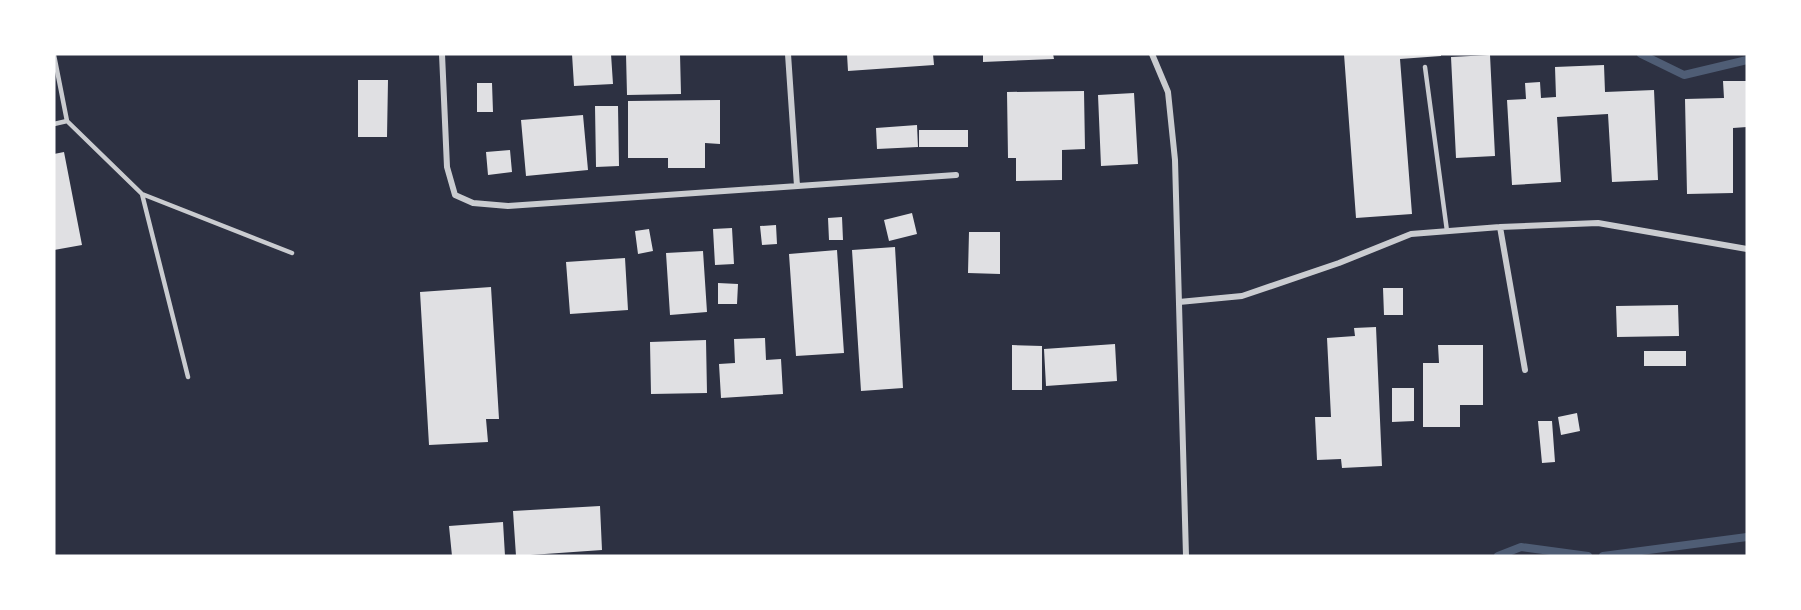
<svg xmlns="http://www.w3.org/2000/svg" width="1801" height="610" viewBox="0 0 1801 610" font-family="Poppins,sans-serif">
  <style>
    .lines { fill: none; stroke-linecap: round; stroke-linejoin: round }
    .stream { stroke: #4f5d75; stroke-width: 8 }
    .building { fill: #e0e0e3 }
    .service { stroke: #caccd0; stroke-width: 4.5 }
    .minor { stroke: #caccd0; stroke-width: 6 }
  </style>
  <rect width="100%" height="100%" fill="#2d3142"/>
  <g class="lines">
    <path class="stream" d="M 1641,54 L 1684,75 L 1747,60
      M 1498,556 L 1521,547 L 1588,556
      M 1603,556 L 1747,537"/>
  </g>
  <path class="building" d="M 572,54 L 611,54 L 613,84 L 574,86 Z
    M 626,54 L 680,54 L 681,94 L 627,95 Z
    M 847,54 L 933,54 L 934,65 L 848,71 Z
    M 983,54 L 1053,54 L 1054,59 L 983,62 Z
    M 1344,54 L 1441,54 L 1441,56 L 1400,59 L 1412,214 L 1356,218 Z
    M 1490,55 L 1495,156 L 1456,158 L 1451,57 Z
    M 1604,65 L 1605,92 L 1654,90 L 1658,180 L 1612,182 L 1608,114 L 1557,117 L 1561,182 L 1512,185 L 1507,100 L 1526,99 L 1525,83 L 1540,82 L 1541,98 L 1556,97 L 1555,67 Z
    M 358,80 L 388,80 L 387,137 L 358,137 Z
    M 1723,81 L 1747,81 L 1747,127 L 1733,128 L 1733,193 L 1687,194 L 1685,99 L 1724,98 Z
    M 477,83 L 492,83 L 493,112 L 477,112 Z
    M 1084,91 L 1085,149 L 1062,150 L 1062,180 L 1016,181 L 1016,158 L 1008,158 L 1007,92 Z
    M 1134,93 L 1138,164 L 1101,166 L 1098,95 Z
    M 720,100 L 720,144 L 705,143 L 705,168 L 668,168 L 668,158 L 628,158 L 628,101 Z
    M 595,106 L 618,106 L 619,166 L 596,167 Z
    M 583,115 L 588,170 L 526,176 L 521,120 Z
    M 917,125 L 918,147 L 877,149 L 876,128 Z
    M 919,130 L 968,130 L 968,147 L 919,147 Z
    M 510,150 L 512,172 L 488,175 L 486,152 Z
    M 64,152 L 82,245 L 54,250 L 54,154 Z
    M 912,213 L 917,234 L 889,241 L 884,220 Z
    M 842,217 L 843,240 L 829,240 L 828,218 Z
    M 776,225 L 777,244 L 762,245 L 760,226 Z
    M 732,228 L 734,264 L 715,265 L 713,229 Z
    M 649,229 L 653,251 L 638,254 L 635,231 Z
    M 969,232 L 1000,232 L 1000,274 L 968,273 Z
    M 895,247 L 903,388 L 861,391 L 852,250 Z
    M 837,250 L 844,353 L 796,356 L 789,254 Z
    M 703,251 L 707,312 L 670,315 L 666,253 Z
    M 625,258 L 628,310 L 570,314 L 566,262 Z
    M 718,283 L 738,284 L 737,304 L 718,304 Z
    M 491,287 L 499,419 L 486,419 L 488,442 L 429,445 L 420,292 Z
    M 1383,288 L 1403,288 L 1403,315 L 1384,315 Z
    M 1678,305 L 1679,336 L 1617,337 L 1616,306 Z
    M 1376,327 L 1382,466 L 1342,468 L 1341,459 L 1317,460 L 1315,417 L 1331,417 L 1327,338 L 1355,336 L 1354,328 Z
    M 765,338 L 766,360 L 781,359 L 783,394 L 721,398 L 719,364 L 735,363 L 734,339 Z
    M 706,340 L 707,393 L 651,394 L 650,342 Z
    M 1115,344 L 1117,381 L 1046,386 L 1044,349 Z
    M 1012,345 L 1042,346 L 1042,390 L 1012,390 Z
    M 1438,345 L 1483,345 L 1483,405 L 1460,405 L 1460,427 L 1423,427 L 1423,363 L 1439,363 Z
    M 1644,351 L 1686,351 L 1686,366 L 1644,366 Z
    M 1392,388 L 1414,388 L 1414,421 L 1392,422 Z
    M 1577,413 L 1580,431 L 1561,435 L 1558,417 Z
    M 1538,421 L 1552,421 L 1555,462 L 1542,463 Z
    M 600,506 L 602,550 L 516,556 L 513,511 Z
    M 503,522 L 505,556 L 452,556 L 449,526 Z"/>
  <g class="lines">
    <path class="service" d="M 54,55 L 67,121 L 142,194 L 292,253
      M 1425,67 L 1447,231
      M 54,124 L 67,121
      M 142,194 L 188,377"/>
    <path class="minor" d="M 442,54 L 447,167 L 455,195 L 473,203 L 508,206 L 956,175
      M 788,54 L 797,186
      M 1152,54 L 1168,92 L 1175,160 L 1186,556
      M 1500,227 L 1525,370
      M 1179,302 L 1242,296 L 1339,263 L 1411,234 L 1500,227 L 1598,223 L 1747,249"/>
  </g>
  <rect width="1801" height="610" fill="none" stroke="#ffffff" stroke-width="111"/>
</svg>
